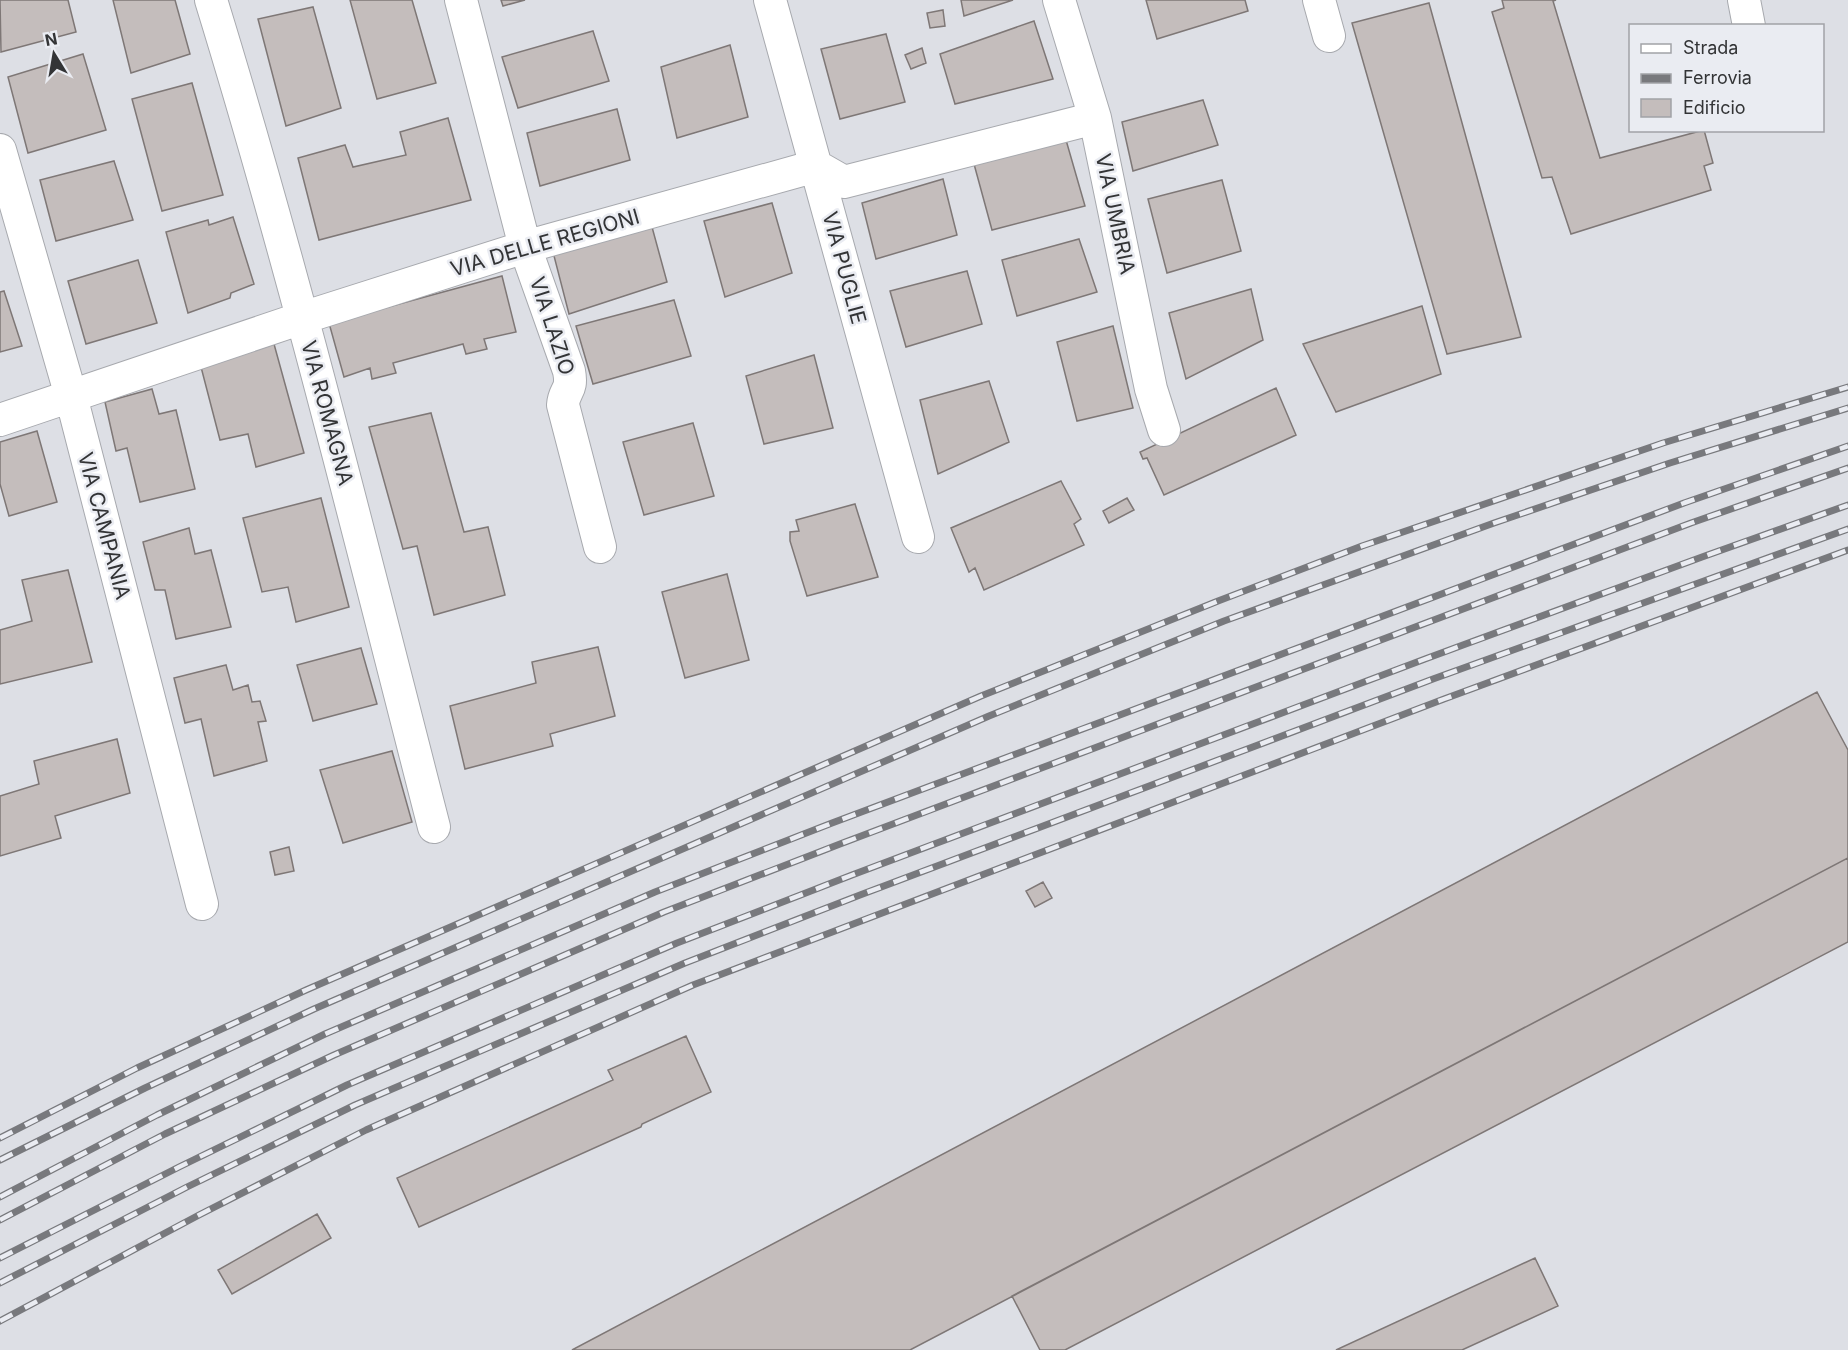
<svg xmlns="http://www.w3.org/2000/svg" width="1848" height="1350" viewBox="0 0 1848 1350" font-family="Inter,sans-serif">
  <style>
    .building { fill: #c4bdbc; stroke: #7e7776; stroke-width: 1.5 }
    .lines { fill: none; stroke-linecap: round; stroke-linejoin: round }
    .street-casing { stroke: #a7a9ae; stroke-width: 34 }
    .street { stroke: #fff; stroke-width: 32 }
    .rail-casing { stroke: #78797d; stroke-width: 7 }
    .rail { stroke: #eaecf2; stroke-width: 4.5; stroke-dasharray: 14; stroke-linecap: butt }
    .labels { text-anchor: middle; stroke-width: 5; stroke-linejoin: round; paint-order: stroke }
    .street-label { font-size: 21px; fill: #333436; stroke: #eaecf2 }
  </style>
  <rect width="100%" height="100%" fill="#dddfe5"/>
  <path class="building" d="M 0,0 L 68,0 L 76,32 L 1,52 Z
    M 113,0 L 175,0 L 190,54 L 131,73 Z
    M 350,0 L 412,0 L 436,83 L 377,99 Z
    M 501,0 L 525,0 L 503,6 Z
    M 961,0 L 1013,0 L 964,16 Z
    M 1146,0 L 1245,0 L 1248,11 L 1157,39 Z
    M 1502,0 L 1556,0 L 1553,1 L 1600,158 L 1704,130 L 1713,163 L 1704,166 L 1711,190 L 1571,234 L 1552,177 L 1542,178 L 1492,12 L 1504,8 Z
    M 1429,3 L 1521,337 L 1447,354 L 1352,23 Z
    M 313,7 L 341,108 L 286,126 L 258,19 Z
    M 943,10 L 945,26 L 930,28 L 927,13 Z
    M 1034,21 L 1053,79 L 955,104 L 940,54 Z
    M 593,31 L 609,81 L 518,108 L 502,57 Z
    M 886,34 L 905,102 L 840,119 L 821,49 Z
    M 730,45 L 748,117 L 677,138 L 661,67 Z
    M 922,48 L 926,63 L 911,69 L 905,55 Z
    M 83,54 L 106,130 L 28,153 L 8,77 Z
    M 192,83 L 223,195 L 162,211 L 132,99 Z
    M 1203,100 L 1218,145 L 1133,171 L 1122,122 Z
    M 617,109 L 630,160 L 540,186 L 527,133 Z
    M 448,118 L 471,200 L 319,240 L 298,158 L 345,145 L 353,167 L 406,155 L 400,132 Z
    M 1066,140 L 1085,206 L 992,230 L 974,164 Z
    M 114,161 L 133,220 L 56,241 L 40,180 Z
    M 943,179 L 957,235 L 876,259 L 862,203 Z
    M 1222,180 L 1241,251 L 1167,273 L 1148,199 Z
    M 772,203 L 792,273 L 725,297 L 704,221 Z
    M 233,217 L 254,284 L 231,293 L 230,298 L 188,313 L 166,232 L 208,220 L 209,225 Z
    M 652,227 L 667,282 L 569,314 L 553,252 Z
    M 1079,239 L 1097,292 L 1017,316 L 1002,260 Z
    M 138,260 L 157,323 L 86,344 L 68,281 Z
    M 967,271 L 982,324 L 906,347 L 890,291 Z
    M 502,276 L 516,332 L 484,339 L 487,349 L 466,354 L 463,344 L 393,363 L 396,373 L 372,379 L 370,368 L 344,377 L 329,323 Z
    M 1251,289 L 1263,340 L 1186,379 L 1169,313 Z
    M 4,291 L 22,346 L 0,352 L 0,292 Z
    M 674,300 L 691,356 L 593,384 L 576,326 Z
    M 1422,306 L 1441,374 L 1336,412 L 1303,344 Z
    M 1113,326 L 1133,408 L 1077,421 L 1057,342 Z
    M 274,344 L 304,453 L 256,467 L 248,434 L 220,440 L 201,367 Z
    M 814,355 L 833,428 L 764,444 L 746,376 Z
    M 989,381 L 1009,442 L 938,474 L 920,400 Z
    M 1276,388 L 1296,435 L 1164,495 L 1147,458 L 1143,459 L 1140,452 Z
    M 152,389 L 159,414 L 176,410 L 195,489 L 140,502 L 127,448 L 116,451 L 105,402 Z
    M 431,413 L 464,532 L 488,527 L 505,595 L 434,615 L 417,546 L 403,549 L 369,427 Z
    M 693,423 L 714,496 L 644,515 L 623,442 Z
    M 37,431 L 57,502 L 9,516 L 0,484 L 0,442 Z
    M 1061,481 L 1081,519 L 1074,524 L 1084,545 L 984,590 L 975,568 L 969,572 L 951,528 Z
    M 321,498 L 349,607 L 296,622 L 288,587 L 262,592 L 243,518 Z
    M 1127,498 L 1134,510 L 1109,523 L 1103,511 Z
    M 855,504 L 878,577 L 807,596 L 790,541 L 790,532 L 799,531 L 796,520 Z
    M 189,528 L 195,554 L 211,550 L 231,627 L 176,639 L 165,590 L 155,590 L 143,542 Z
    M 68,570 L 92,662 L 0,684 L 0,630 L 32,621 L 22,580 Z
    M 727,574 L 749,660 L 685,678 L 662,592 Z
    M 598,647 L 615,716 L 550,734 L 553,746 L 465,769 L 450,706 L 536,683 L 532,662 Z
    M 361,648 L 377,704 L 313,721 L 297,665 Z
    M 226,665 L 233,690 L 248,685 L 252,702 L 260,701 L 266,721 L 258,722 L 267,761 L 214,776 L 201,719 L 185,723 L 174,678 Z
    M 1817,692 L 1848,750 L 1848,858 L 910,1350 L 572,1350 Z
    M 117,739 L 130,793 L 55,816 L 61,838 L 0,856 L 0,796 L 39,784 L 34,761 Z
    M 392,751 L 412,822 L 343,843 L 320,770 Z
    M 289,847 L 294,871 L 275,875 L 270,852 Z
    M 1848,858 L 1848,942 L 1065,1350 L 1040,1350 L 1012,1296 Z
    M 1043,882 L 1052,898 L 1035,907 L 1026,891 Z
    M 686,1036 L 711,1092 L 642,1124 L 641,1127 L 419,1227 L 397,1178 L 613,1080 L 608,1070 Z
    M 317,1214 L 331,1238 L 232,1294 L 218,1270 Z
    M 1535,1258 L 1558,1306 L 1462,1350 L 1336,1350 Z"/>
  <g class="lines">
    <defs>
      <path id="street" d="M 211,0 C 295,273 363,551 434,827
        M 461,0 L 525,247 L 569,371 C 573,392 564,389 563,405 L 600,547
        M 770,0 L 918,537
        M 1059,0 L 1095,118 L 1151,389 L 1164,430
        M 1319,0 L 1329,36
        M 1744,0 L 1749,26
        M 0,150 L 71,396 L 202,904
        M 0,420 L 302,318 L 525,247 L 816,166 L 844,182 L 1095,118"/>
    </defs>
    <use href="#street" class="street-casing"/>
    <use href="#street" class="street"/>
    <defs>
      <path id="rail" d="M 0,1138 L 137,1068 L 306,990 L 981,696 L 1218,601 L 1362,546 L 1663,443 L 1848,387
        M 0,1160 L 145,1088 L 314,1009 L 989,716 L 1224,621 L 1494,523 L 1670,463 L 1848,408
        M 0,1197 L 157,1115 L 325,1034 L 655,892 L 832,823 L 1684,503 L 1848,446
        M 0,1220 L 165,1134 L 334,1055 L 664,912 L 840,844 L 1691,523 L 1848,468
        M 0,1258 L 179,1167 L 347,1085 L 677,943 L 852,875 L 1425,659 L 1702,557 L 1848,505
        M 0,1283 L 187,1187 L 355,1105 L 685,963 L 860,895 L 1433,679 L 1848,529
        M 0,1321 L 199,1215 L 366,1130 L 693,985 L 1444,699 L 1848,550"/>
    </defs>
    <use href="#rail" class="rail-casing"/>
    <use href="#rail" class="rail"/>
  </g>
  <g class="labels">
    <g class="street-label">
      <text transform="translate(1115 214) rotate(78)" y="7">VIA UMBRIA</text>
      <text transform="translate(545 243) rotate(-16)" y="7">VIA DELLE REGIONI</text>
      <text transform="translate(844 268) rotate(75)" y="7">VIA PUGLIE</text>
      <text transform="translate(552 326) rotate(72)" y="7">VIA LAZIO</text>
      <text transform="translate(327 413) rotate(75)" y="7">VIA ROMAGNA</text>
      <text transform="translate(104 526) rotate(75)" y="7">VIA CAMPANIA</text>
    </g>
  </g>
  <rect x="1629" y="24" width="195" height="108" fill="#eaecf2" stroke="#a1a2a7" stroke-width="1.5"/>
  <rect x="1641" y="44" width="30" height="9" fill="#ffffff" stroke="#a1a2a7" stroke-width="1.5"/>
  <text x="1683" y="54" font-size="18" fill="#333436">Strada</text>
  <rect x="1641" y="74" width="30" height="9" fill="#78797d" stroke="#a1a2a7" stroke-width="1.5"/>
  <text x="1683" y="84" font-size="18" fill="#333436">Ferrovia</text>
  <rect x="1641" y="99" width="30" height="18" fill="#c4bdbc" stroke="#a1a2a7" stroke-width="1.5"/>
  <text x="1683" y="114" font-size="18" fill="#333436">Edificio</text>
  <g transform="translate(54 54) rotate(349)" stroke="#eaecf2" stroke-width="4.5" paint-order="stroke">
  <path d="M0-4.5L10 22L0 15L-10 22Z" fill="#333436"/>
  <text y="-9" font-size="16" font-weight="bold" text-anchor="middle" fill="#333436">N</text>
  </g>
</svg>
